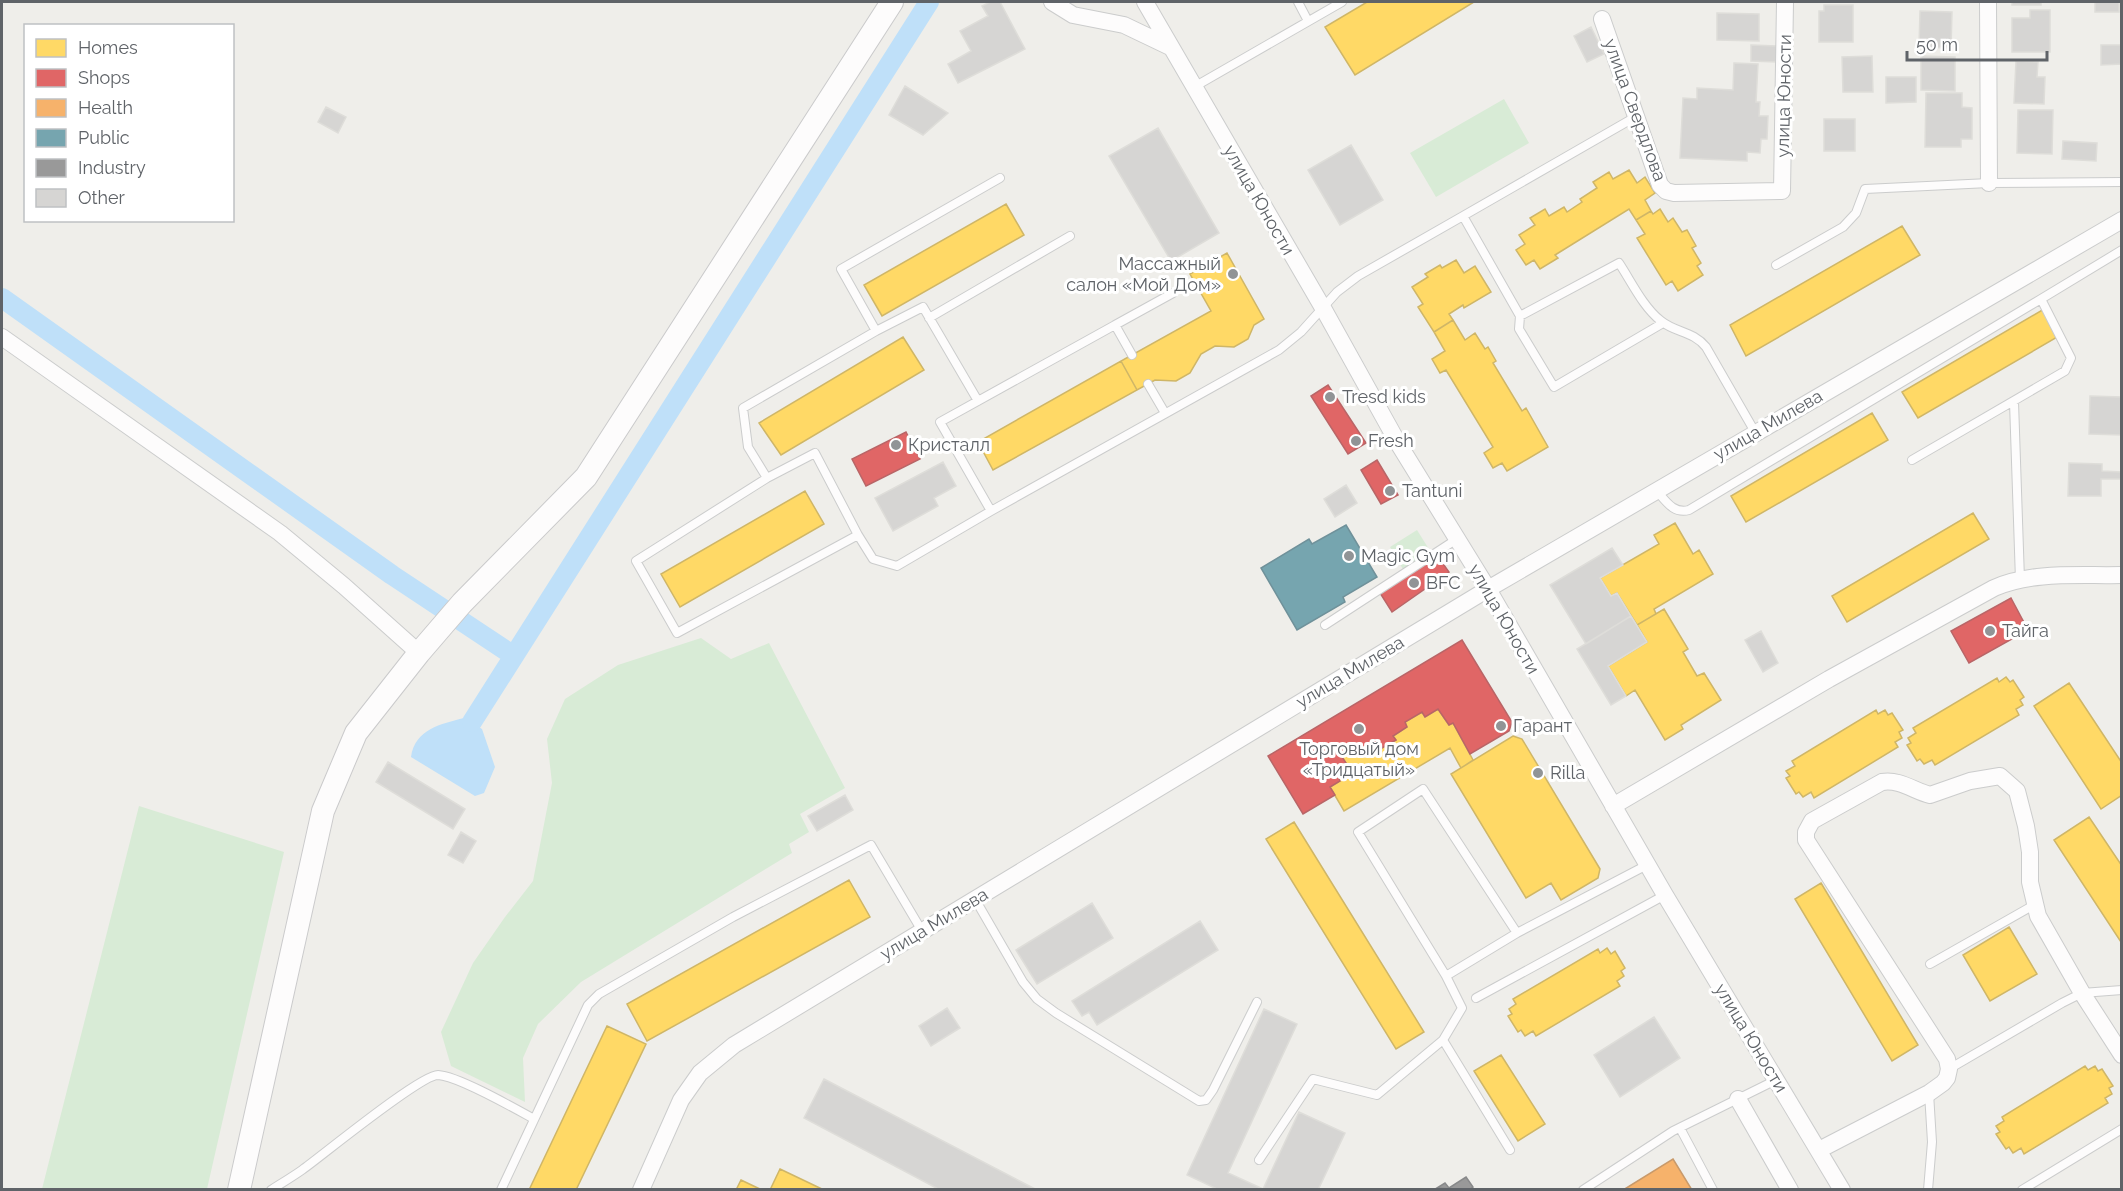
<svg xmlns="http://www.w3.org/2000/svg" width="2123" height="1191" viewBox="0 0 2123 1191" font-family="Raleway,sans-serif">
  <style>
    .green { fill: #d8ebd6 }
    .water { fill: #bfe0f9 }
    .homes { fill: #ffd966; stroke: #cfb667; stroke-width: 1.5 }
    .shops { fill: #e06666; stroke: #b96567; stroke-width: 1.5 }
    .health { fill: #f6b26b; stroke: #c99a6a; stroke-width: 1.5 }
    .public { fill: #76a5af; stroke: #6f919a; stroke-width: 1.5 }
    .industry { fill: #999; stroke: #88898a; stroke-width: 1.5 }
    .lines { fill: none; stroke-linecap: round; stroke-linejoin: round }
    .canal { stroke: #bfe0f9; stroke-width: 20 }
    .building { fill: #d6d5d3; stroke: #deddd9; stroke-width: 1.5 }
    .lane-casing { stroke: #cbcccc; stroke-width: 10 }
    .street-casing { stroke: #cbcccc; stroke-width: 18 }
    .secondary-casing { stroke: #cacacb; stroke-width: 24 }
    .lane { stroke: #fdfcfc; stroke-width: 8 }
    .street { stroke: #fdfcfc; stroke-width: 16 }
    .secondary { stroke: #fdfcfc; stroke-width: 22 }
    .poi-dot { fill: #919496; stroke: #fff; stroke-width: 2 }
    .labels { text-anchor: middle; stroke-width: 6; stroke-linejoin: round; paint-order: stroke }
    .street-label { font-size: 18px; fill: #5f6368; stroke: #fff }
    .poi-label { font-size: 18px; fill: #5f6368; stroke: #fff; text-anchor: start }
  </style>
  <rect width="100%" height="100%" fill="#efeeea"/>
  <path class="green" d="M 1504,99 L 1529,143 L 1436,197 L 1410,153 Z
    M 1417,530 L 1432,554 L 1404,571 L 1390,547 Z
    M 701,638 L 731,659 L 769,643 L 845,788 L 800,814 L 809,832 L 789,844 L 792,853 L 581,982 L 538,1024 L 523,1058 L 525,1102 L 451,1066 L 441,1032 L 473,963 L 505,917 L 533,881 L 552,783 L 547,739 L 565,699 L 618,665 Z
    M 139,806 L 284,852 L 207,1189 L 42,1189 Z"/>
  <path class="water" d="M 464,718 L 482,729 L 495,767 L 484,793 L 475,796 L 411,757 C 415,729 441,724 464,718 Z"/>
  <path class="homes" d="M 1367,2 L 1474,2 L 1355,75 L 1325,27 Z
    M 1629,170 L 1637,183 L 1645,177 L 1655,193 L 1645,200 L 1651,211 L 1636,220 L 1629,209 L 1555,255 L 1558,258 L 1540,269 L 1534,260 L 1526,265 L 1516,250 L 1525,244 L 1519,235 L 1535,225 L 1530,218 L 1545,209 L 1549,216 L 1564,207 L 1567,212 L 1582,202 L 1580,199 L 1597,188 L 1593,182 L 1609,172 L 1613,179 Z
    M 1006,204 L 1024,235 L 882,316 L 864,285 Z
    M 1660,209 L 1668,222 L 1673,218 L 1682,232 L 1687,230 L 1696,246 L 1692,248 L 1701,263 L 1697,266 L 1703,275 L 1678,291 L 1672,281 L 1666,285 L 1637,238 L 1645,234 L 1636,220 L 1651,211 L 1653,214 Z
    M 1902,226 L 1920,255 L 1746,356 L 1730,325 Z
    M 1227,253 L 1264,319 L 1254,325 L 1248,339 L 1234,347 L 1215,346 L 1201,354 L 1190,373 L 1176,381 L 1155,380 L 1137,390 L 1121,361 L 1211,311 L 1190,274 Z
    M 1456,260 L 1464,273 L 1475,266 L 1491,292 L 1464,308 L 1463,305 L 1449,314 L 1453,320 L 1434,332 L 1418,307 L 1423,304 L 1412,287 L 1428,277 L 1425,274 L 1440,265 L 1442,268 Z
    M 2044,309 L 2059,336 L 1918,418 L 1902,392 Z
    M 1453,320 L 1465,340 L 1475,333 L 1485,349 L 1488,347 L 1496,361 L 1493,363 L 1522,411 L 1526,408 L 1548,447 L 1507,471 L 1502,463 L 1493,468 L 1484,453 L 1493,447 L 1446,370 L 1440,373 L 1432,359 L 1445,351 L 1434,332 Z
    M 903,337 L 924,370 L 781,455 L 759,423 Z
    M 1121,361 L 1137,390 L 993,470 L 978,442 Z
    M 1872,413 L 1888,440 L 1746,522 L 1731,496 Z
    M 805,491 L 824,524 L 680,607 L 661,574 Z
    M 1973,513 L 1989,539 L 1847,622 L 1832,596 Z
    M 1675,523 L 1693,554 L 1699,550 L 1713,574 L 1654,609 L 1656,614 L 1637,625 L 1617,593 L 1611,596 L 1600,578 L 1659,544 L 1654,535 Z
    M 1664,609 L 1688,649 L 1683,652 L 1697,676 L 1704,673 L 1721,700 L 1681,725 L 1683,729 L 1665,740 L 1635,690 L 1626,696 L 1608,666 L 1647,642 L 1637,625 Z
    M 2006,677 L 2010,682 L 2013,680 L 2024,697 L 2020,700 L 2023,705 L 2016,709 L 2019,715 L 1935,765 L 1932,760 L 1924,764 L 1920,759 L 1917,761 L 1907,745 L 1911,743 L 1908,738 L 1916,733 L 1913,728 L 1997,678 L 1999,682 Z
    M 2069,683 L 2122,763 L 2122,795 L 2101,809 L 2034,706 Z
    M 1438,709 L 1449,725 L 1453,723 L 1473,760 L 1461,768 L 1450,748 L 1344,811 L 1330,787 L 1340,781 L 1334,770 L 1346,763 L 1342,757 L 1360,746 L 1363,753 L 1379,744 L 1382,748 L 1396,740 L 1393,736 L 1407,727 L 1405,722 L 1422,712 L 1425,717 Z
    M 1876,710 L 1878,714 L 1885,710 L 1888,715 L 1892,713 L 1903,730 L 1899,732 L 1902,738 L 1895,742 L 1898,747 L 1814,798 L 1811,792 L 1803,797 L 1799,792 L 1796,794 L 1786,778 L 1790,776 L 1786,771 L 1795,766 L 1792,761 Z
    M 1513,736 L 1522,739 L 1600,869 L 1598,878 L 1561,900 L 1551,883 L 1526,898 L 1451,774 Z
    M 2089,817 L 2122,866 L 2121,942 L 2054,840 Z
    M 1294,822 L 1424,1032 L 1396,1049 L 1266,839 Z
    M 849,880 L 870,917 L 647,1041 L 627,1004 Z
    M 1821,883 L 1918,1045 L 1892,1061 L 1795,899 Z
    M 2009,927 L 2037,974 L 1990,1001 L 1963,955 Z
    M 1607,948 L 1611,954 L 1615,951 L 1625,968 L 1621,971 L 1624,976 L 1617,981 L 1620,986 L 1536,1036 L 1533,1031 L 1525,1036 L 1521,1030 L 1518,1032 L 1508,1016 L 1512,1014 L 1509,1009 L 1516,1004 L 1513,999 L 1598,949 L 1600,953 Z
    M 607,1026 L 646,1044 L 576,1190 L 529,1190 Z
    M 1501,1055 L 1545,1124 L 1518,1141 L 1474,1071 Z
    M 2085,1066 L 2088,1070 L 2095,1066 L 2098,1071 L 2102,1069 L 2113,1086 L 2109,1088 L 2112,1094 L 2105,1098 L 2108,1103 L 2024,1154 L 2021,1148 L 2013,1153 L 2009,1147 L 2006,1149 L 1996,1134 L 2000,1132 L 1996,1126 L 2004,1121 L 2002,1117 Z
    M 780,1169 L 824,1190 L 770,1190 Z
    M 741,1180 L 762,1190 L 736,1190 Z"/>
  <path class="shops" d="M 1328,385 L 1366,443 L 1348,454 L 1311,396 Z
    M 906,432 L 920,459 L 866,486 L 852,459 Z
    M 1377,460 L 1398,495 L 1381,504 L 1361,470 Z
    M 1436,554 L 1449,572 L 1392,612 L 1380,593 Z
    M 2011,598 L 2028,630 L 1969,663 L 1951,631 Z
    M 1462,640 L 1512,722 L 1509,731 L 1470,754 L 1453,723 L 1449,725 L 1438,709 L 1425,717 L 1422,712 L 1405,722 L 1407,727 L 1393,736 L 1396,740 L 1382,748 L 1379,744 L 1363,753 L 1360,746 L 1342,757 L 1346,763 L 1334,770 L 1340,781 L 1330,787 L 1335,795 L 1303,814 L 1268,756 Z"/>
  <path class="health" d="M 1673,1159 L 1692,1190 L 1623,1190 Z"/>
  <path class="public" d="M 1346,525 L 1377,577 L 1343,597 L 1345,602 L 1297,630 L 1261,568 L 1309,539 L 1312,544 Z"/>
  <path class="industry" d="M 1466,1177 L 1473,1187 L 1469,1190 L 1437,1188 L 1445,1183 L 1449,1188 Z"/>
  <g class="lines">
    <path class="canal" d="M 2,298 L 392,575 L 514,656
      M 472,722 L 929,2"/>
  </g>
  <path class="building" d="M 990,2 L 1000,2 L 1025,49 L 958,83 L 948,64 L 971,51 L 960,31 L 988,16 L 982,6 Z
    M 2012,2 L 2041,2 L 2041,5 L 2012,5 Z
    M 2095,2 L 2119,2 L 2119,12 L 2095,12 Z
    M 1824,5 L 1853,5 L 1853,42 L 1819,42 L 1819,11 L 1824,11 Z
    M 2030,10 L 2050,10 L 2050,52 L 2012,52 L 2012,18 L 2030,18 Z
    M 1920,11 L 1952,12 L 1951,48 L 1919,47 Z
    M 1717,13 L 1759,14 L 1759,41 L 1717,40 Z
    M 1591,27 L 1604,54 L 1587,62 L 1574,36 Z
    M 1751,45 L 1777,46 L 1776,62 L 1751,61 Z
    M 2101,45 L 2122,45 L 2122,64 L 2101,65 Z
    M 1872,56 L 1873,92 L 1843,92 L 1842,57 Z
    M 1921,56 L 1955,57 L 1955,91 L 1921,90 Z
    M 2016,61 L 2038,62 L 2037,77 L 2045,77 L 2044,104 L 2014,103 Z
    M 1734,63 L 1758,64 L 1756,102 L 1760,102 L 1759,116 L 1768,116 L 1767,139 L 1761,139 L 1760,153 L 1747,152 L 1747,161 L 1680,158 L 1683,98 L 1697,99 L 1697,88 L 1733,90 Z
    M 1886,77 L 1916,77 L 1916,102 L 1886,103 Z
    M 905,86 L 948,113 L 923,135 L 889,115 Z
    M 1926,93 L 1962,93 L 1962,107 L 1972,108 L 1972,139 L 1961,139 L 1961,147 L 1925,147 Z
    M 326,107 L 346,117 L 338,133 L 318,122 Z
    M 2018,110 L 2053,110 L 2052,154 L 2017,153 Z
    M 1824,119 L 1855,119 L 1855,151 L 1824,151 Z
    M 1158,128 L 1219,233 L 1171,261 L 1109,156 Z
    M 2063,141 L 2097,143 L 2096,161 L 2062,159 Z
    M 1351,145 L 1383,200 L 1340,225 L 1308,170 Z
    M 2090,396 L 2122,397 L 2122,435 L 2089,434 Z
    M 943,462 L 956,486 L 934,498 L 938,506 L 893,531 L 875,498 Z
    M 2069,463 L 2102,464 L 2102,471 L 2122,472 L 2122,479 L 2101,479 L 2101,496 L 2068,496 Z
    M 1346,485 L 1357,503 L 1335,517 L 1324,499 Z
    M 1612,548 L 1623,565 L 1600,578 L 1611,596 L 1617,593 L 1631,616 L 1586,644 L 1550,585 Z
    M 1631,616 L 1647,642 L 1608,666 L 1626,696 L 1611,705 L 1577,649 Z
    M 1761,631 L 1778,663 L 1763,672 L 1745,640 Z
    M 388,762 L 465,809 L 453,829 L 376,782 Z
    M 845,795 L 853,810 L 817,831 L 808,816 Z
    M 461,832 L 476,841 L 463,863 L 448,855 Z
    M 1092,903 L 1113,938 L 1037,984 L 1016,950 Z
    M 1200,921 L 1218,950 L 1097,1025 L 1089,1012 L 1082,1016 L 1072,1001 Z
    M 947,1008 L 960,1028 L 931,1046 L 919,1026 Z
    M 1264,1009 L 1297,1024 L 1228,1173 L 1263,1189 L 1299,1112 L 1345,1133 L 1318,1190 L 1219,1190 L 1187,1175 Z
    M 1654,1017 L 1680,1058 L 1620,1097 L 1594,1055 Z
    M 824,1079 L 1037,1190 L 940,1190 L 804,1118 Z"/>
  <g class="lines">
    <defs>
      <path id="lane" d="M 1298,2 L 1308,21
        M 1194,87 L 1342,2
        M 1463,216 L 1637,116
        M 1776,265 L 1843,227 L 1856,213 L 1865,189 L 1989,183 L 2122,182
        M 2041,299 L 2122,250
        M 1520,316 L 1519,329 L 1554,387 L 1663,323
        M 929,318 L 1070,236
        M 1115,325 L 1173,293
        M 876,331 L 841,269 L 1000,178
        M 1148,384 L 1165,413
        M 2014,402 L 2020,580
        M 767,478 L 748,447 L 743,408 L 876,331 L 923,307 L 978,401
        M 1656,490 C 1666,501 1673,514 1689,510 L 2041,299 L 2071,358 L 2065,371 L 1912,460
        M 991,511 L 940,422 L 1115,325 L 1132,355
        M 858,535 L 677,633 L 636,561 L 767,478 L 815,453 L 858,535 L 873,559 L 897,566 L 991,511 L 1279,350 L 1301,332 L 1337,292 L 1358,276 L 1463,216 L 1520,316 L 1619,263 C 1631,281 1643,307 1661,321 C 1676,333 1693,331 1706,347 L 1755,432
        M 1325,625 L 1457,539
        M 975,899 L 1023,982 L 1037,999 L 1056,1013 L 1199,1101 L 1206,1100 L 1213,1090 L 1257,1002
        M 1517,933 L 1423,789 L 1358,832 L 1446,976 L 1517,933 L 1647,865
        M 1930,964 L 2034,905
        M 1446,976 L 1462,1008 L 1443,1040 L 1510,1150
        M 1476,998 L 1665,895
        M 1949,1069 L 2062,1003 L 2082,993 L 2122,990
        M 1680,1128 L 1713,1190
        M 1259,1160 L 1313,1079 L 1377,1095 L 1443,1040
        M 271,1190 C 282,1183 292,1177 302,1170 C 323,1155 420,1075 438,1075 C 458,1076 514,1108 534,1119
        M 501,1190 L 588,1005 L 599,994 L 733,917 L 871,845 L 922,931
        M 1583,1190 L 1673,1131 L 1776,1080
        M 1928,1190 L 1932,1142 L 1929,1093
        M 2022,1190 L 2122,1129"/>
      <path id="street" d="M 1052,2 L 1073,15 L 1124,25 L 1170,47
        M 1145,2 L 1323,308 L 1398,443 L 1488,589 L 1665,895 L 1842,1190
        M 1988,2 L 1989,183
        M 1602,19 L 1660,185 L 1666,191 L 1674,193 L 1782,191 L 1785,2
        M 2,337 L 280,533 L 344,586 L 419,653
        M 1613,806 L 1829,679 L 1994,588 C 2033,571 2079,576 2122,575
        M 1738,1099 L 1790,1190
        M 1819,1150 L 1929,1093 L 1943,1083 L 1947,1078 L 1949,1069 L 1947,1059 L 1806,840 L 1806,832 L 1812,821 L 1882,782 C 1900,779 1914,791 1930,795 L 1970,781 L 2000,776 L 2017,791 L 2026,826 L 2030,852 L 2030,882 L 2038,916 L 2082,993 L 2122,1055
        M 641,1190 L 681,1100 L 700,1073 L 734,1045 L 1488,589 L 2122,220"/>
      <path id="secondary" d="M 239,1190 L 323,811 L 356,733 L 419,653 L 462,603 L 586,477 L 892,2"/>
    </defs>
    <use href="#lane" class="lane-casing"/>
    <use href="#street" class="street-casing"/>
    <use href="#secondary" class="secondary-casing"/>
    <use href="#lane" class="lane"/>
    <use href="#street" class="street"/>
    <use href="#secondary" class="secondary"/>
  </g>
  <g class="poi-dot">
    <circle cx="1233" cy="274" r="6"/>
    <circle cx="1330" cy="397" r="6"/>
    <circle cx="1356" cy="441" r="6"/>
    <circle cx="896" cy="445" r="6"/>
    <circle cx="1390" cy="491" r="6"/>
    <circle cx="1349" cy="556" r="6"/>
    <circle cx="1414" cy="583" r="6"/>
    <circle cx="1990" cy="631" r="6"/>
    <circle cx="1501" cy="726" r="6"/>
    <circle cx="1359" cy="729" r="6"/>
    <circle cx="1538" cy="773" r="6"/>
  </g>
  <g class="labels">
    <g class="street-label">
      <text transform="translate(1784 96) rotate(-89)" y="6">улица Юности</text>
      <text transform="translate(1635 110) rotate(70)" y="6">улица Свердлова</text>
      <text transform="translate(1259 200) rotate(60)" y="6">улица Юности</text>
      <text transform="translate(1768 425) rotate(-30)" y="6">улица Милева</text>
      <text transform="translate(1504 619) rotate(60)" y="6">улица Юности</text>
      <text transform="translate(1350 672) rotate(-31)" y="6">улица Милева</text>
      <text transform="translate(934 924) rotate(-31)" y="6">улица Милева</text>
      <text transform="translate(1751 1038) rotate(59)" y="6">улица Юности</text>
    </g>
    <g class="poi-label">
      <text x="1221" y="270" text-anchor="end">Массажный<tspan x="1221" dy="21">салон «Мой Дом»</tspan></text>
      <text x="1342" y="403">Tresd kids</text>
      <text x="1368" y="447">Fresh</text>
      <text x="908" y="451">Кристалл</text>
      <text x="1402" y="497">Tantuni</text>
      <text x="1361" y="562">Magic Gym</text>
      <text x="1426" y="589">BFC</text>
      <text x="2002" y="637">Тайга</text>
      <text x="1513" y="732">Гарант</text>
      <text x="1359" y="755" text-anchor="middle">Торговый дом<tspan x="1359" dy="21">«Тридцатый»</tspan></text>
      <text x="1550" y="779">Rilla</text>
    </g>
  </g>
  <rect width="2123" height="1191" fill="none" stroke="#5f6368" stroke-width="6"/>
  <rect x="24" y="24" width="210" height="198" fill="#ffffff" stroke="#bfc1c3" stroke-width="1.5"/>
  <rect x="36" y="39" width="30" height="18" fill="#ffd966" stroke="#bfc1c3" stroke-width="1.5"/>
  <text x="78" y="54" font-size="18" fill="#5f6368">Homes</text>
  <rect x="36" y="69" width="30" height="18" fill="#e06666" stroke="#bfc1c3" stroke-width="1.5"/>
  <text x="78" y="84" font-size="18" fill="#5f6368">Shops</text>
  <rect x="36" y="99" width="30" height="18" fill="#f6b26b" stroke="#bfc1c3" stroke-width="1.5"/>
  <text x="78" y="114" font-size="18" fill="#5f6368">Health</text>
  <rect x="36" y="129" width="30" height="18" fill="#76a5af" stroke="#bfc1c3" stroke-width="1.5"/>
  <text x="78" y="144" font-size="18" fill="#5f6368">Public</text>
  <rect x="36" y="159" width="30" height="18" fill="#999999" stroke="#bfc1c3" stroke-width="1.5"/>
  <text x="78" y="174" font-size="18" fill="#5f6368">Industry</text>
  <rect x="36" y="189" width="30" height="18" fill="#d6d5d3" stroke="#bfc1c3" stroke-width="1.5"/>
  <text x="78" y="204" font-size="18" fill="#5f6368">Other</text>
  <path d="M1907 51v9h140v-9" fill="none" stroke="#5f6368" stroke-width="3"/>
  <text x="1916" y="51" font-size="18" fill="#5f6368" stroke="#ffffff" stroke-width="4.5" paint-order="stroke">50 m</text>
</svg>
